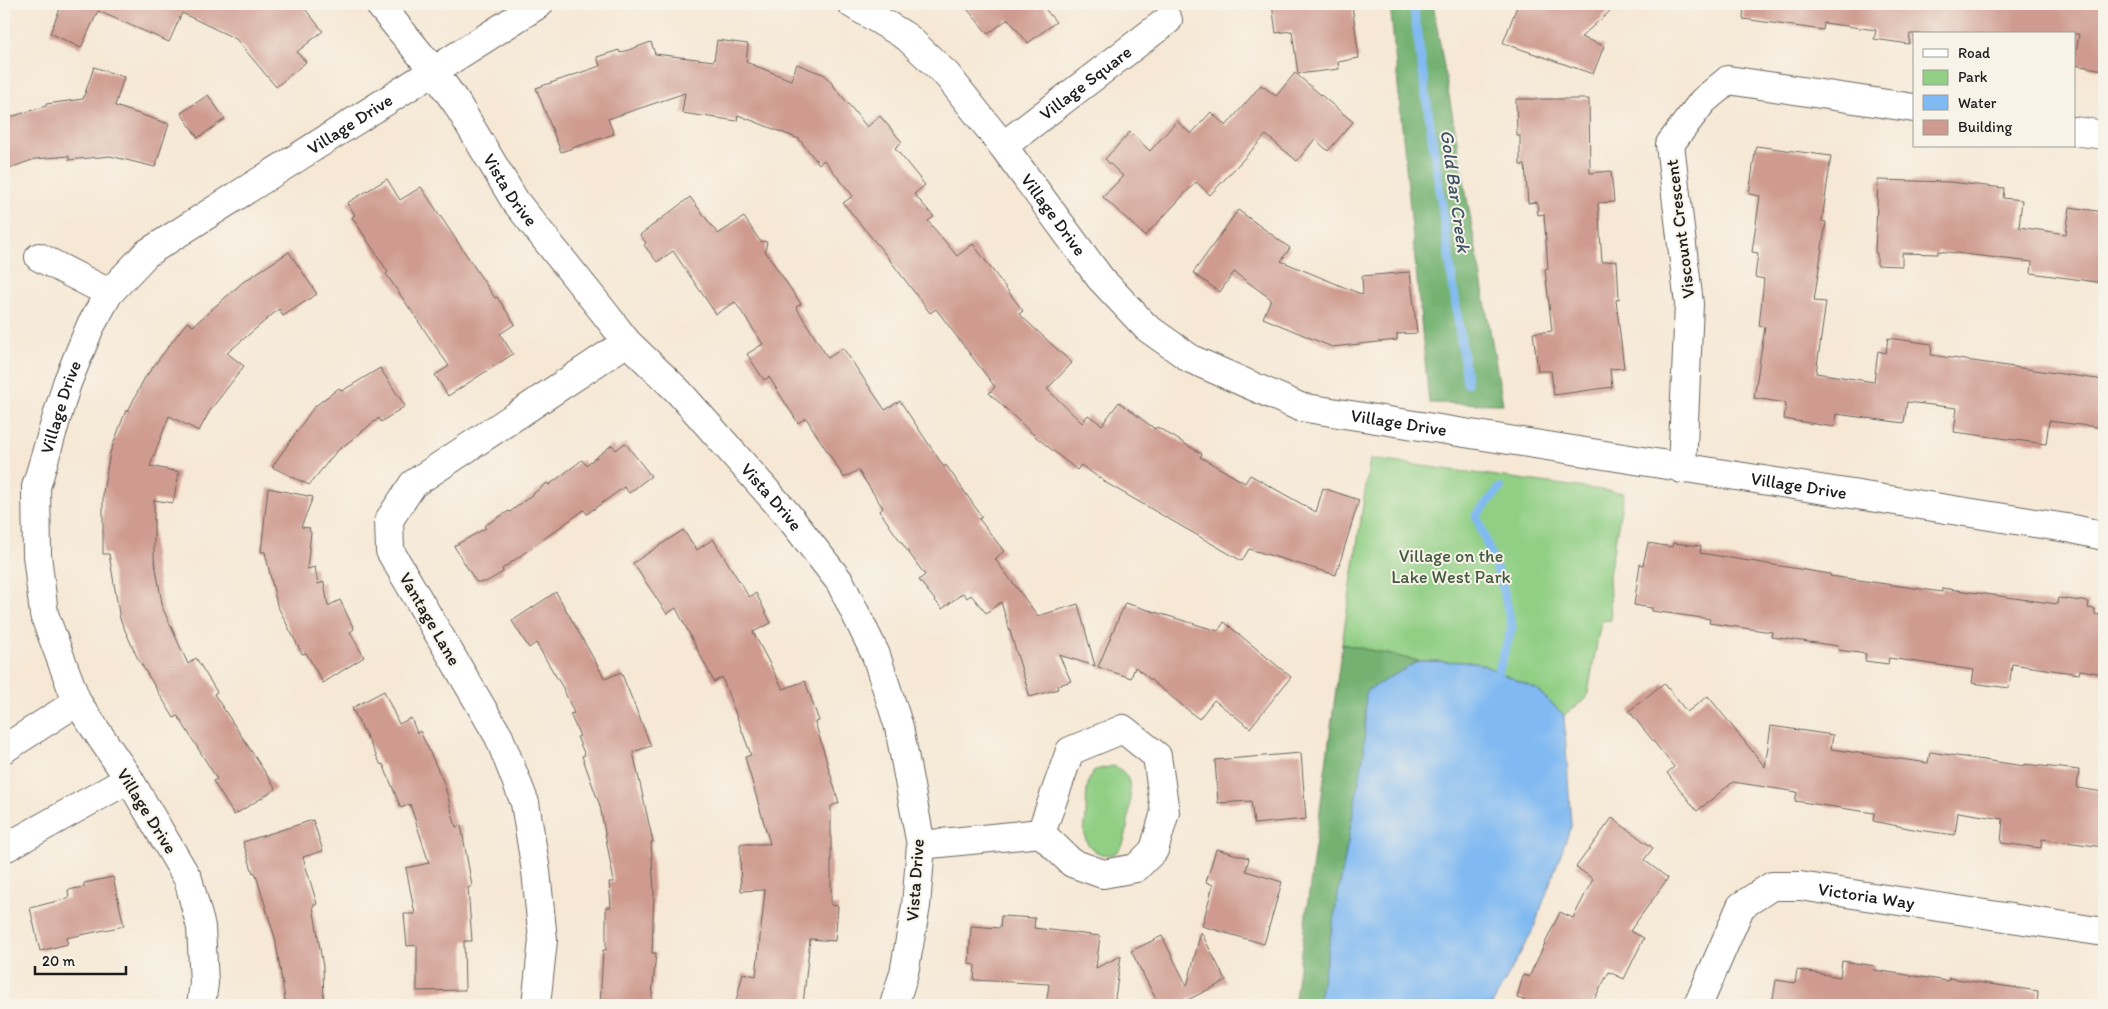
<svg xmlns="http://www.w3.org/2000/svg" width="2108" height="1009" viewBox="0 0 2108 1009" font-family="Itim,sans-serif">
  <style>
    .green { fill: #91cf85; stroke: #567650 }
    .forest { fill: #74b272; stroke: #486747 }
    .water { fill: #81baf2; stroke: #4e6b87 }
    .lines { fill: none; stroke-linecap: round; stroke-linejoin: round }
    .stream { stroke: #81baf2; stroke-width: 9 }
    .building { fill: #cf9b90 }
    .minor-casing { stroke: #68635d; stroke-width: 30 }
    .minor { stroke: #fff; stroke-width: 28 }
    .labels { text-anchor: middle; stroke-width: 4; stroke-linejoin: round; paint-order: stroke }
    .street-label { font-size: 18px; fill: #1c1c1c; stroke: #f7f3e8 }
    .park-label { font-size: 18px; fill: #455b41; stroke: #f7f3e8 }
    .water-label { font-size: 19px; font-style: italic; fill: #3f5367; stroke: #f7f3e8 }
  </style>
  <rect width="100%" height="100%" fill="#f7f3e8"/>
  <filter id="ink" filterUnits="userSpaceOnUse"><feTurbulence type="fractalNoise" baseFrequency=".02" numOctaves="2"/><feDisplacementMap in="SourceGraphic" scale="10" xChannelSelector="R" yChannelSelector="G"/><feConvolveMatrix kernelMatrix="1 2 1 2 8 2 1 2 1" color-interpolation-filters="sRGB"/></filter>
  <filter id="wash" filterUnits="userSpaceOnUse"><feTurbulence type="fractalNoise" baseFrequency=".0096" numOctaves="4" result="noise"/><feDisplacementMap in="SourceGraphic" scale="20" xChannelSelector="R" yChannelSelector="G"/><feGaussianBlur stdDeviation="1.12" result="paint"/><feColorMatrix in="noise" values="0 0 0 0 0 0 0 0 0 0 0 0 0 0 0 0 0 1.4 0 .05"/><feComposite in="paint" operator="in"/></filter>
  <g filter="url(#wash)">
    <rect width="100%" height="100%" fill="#f6e8d5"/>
    <path class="green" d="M 1370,459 L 1624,493 L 1609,575 L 1611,620 L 1601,621 L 1587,698 L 1564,715 L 1536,689 L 1476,662 L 1419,661 L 1342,644 Z
      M 1113,766 C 1121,769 1126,773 1129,782 C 1132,792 1128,837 1122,846 C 1113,861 1092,855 1086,840 C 1083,833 1085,824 1086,817 C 1087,801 1084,782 1095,770 Z"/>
    <path class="forest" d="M 1390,4 L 1433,4 L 1503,404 L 1429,403 Z
      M 1342,644 L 1419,661 L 1367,691 L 1364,753 L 1318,1005 L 1294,1005 Z"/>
    <path class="water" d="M 1419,661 L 1476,662 L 1536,689 L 1564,715 L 1571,826 L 1533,930 L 1492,1005 L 1318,1005 L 1364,753 L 1366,691 Z"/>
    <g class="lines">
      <path class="stream" d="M 1413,4 L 1467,383
        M 1498,672 L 1512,627 L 1502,584 L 1476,515 L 1500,488"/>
    </g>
    <g id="blocks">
      <path class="building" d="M 62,4 L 301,4 L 323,31 L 297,52 L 306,62 L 276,87 L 236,39 L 182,13 L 169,42 L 98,11 L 81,48 L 50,33 Z
        M 963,4 L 1041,4 L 1056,22 L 1028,43 L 1008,19 L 988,34 Z
        M 1272,4 L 1352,4 L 1359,58 L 1338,62 L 1339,69 L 1298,74 L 1292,31 L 1276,33 Z
        M 1518,4 L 1618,4 L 1581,37 L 1604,46 L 1593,74 L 1503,43 Z
        M 1744,4 L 2104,4 L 2104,70 L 2074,65 L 2079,34 L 1910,34 L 1909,44 L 1874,39 L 1876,30 L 1824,23 L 1823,30 L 1743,19 Z
        M 717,40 L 748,44 L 746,62 L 791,80 L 797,64 L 825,75 L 867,127 L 880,116 L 902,142 L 895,148 L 925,185 L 914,194 L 934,217 L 928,221 L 957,256 L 973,244 L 1023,311 L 1019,314 L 1072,363 L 1047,389 L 1082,423 L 1088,415 L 1102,425 L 1119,402 L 1155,429 L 1157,427 L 1202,454 L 1200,457 L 1245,483 L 1250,475 L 1316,512 L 1323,488 L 1359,500 L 1336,575 L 1249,549 L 1242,561 L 1108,484 L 1081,465 L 1077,470 L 1036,437 L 989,393 L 995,387 L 936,309 L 930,313 L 886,255 L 843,203 L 853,196 L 824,160 L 819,164 L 799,139 L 738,115 L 737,121 L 682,113 L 685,93 L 608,119 L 614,134 L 561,152 L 536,88 L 600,66 L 597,57 L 619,50 L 620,53 L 651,42 L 655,54 L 714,61 Z
        M 94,67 L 124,77 L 115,106 L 169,124 L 155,167 L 110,156 L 69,160 L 69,156 L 35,159 L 4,170 L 4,119 L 46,106 L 46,104 L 83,99 Z
        M 1295,73 L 1353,122 L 1328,151 L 1315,139 L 1297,161 L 1266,135 L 1210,195 L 1196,182 L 1145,236 L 1103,197 L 1123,176 L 1105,159 L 1130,132 L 1150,151 L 1177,121 L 1191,134 L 1211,112 L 1226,126 L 1261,85 L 1276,96 Z
        M 208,95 L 225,119 L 198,138 L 181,113 Z
        M 1516,99 L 1589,99 L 1590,173 L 1611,171 L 1614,202 L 1598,203 L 1602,262 L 1617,261 L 1619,299 L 1616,300 L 1624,368 L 1610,369 L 1612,387 L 1554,395 L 1551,371 L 1538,371 L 1533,333 L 1552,331 L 1545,269 L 1548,268 L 1544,214 L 1538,215 L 1537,202 L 1528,203 L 1525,165 L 1520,165 L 1520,136 L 1517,136 Z
        M 1756,146 L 1831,156 L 1822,221 L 1826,222 L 1814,301 L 1826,302 L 1816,373 L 1874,382 L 1878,351 L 1886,353 L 1888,338 L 1932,344 L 1931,355 L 2104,380 L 2104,428 L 2049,421 L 2046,444 L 1954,432 L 1957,408 L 1907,402 L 1904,423 L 1836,414 L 1834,427 L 1784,419 L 1786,403 L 1754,398 L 1765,327 L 1759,326 L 1764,279 L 1755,277 L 1758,253 L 1752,252 L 1760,196 L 1749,194 Z
        M 387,179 L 400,200 L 421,187 L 495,298 L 497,297 L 515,324 L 500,334 L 513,354 L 448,396 L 435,375 L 449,366 L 386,274 L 388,272 L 352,217 L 355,215 L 347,203 Z
        M 1878,180 L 1950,182 L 2004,188 L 2003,198 L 2022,200 L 2019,227 L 2066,234 L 2070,207 L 2104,212 L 2104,283 L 2031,273 L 2032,262 L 1938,251 L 1938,254 L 1902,253 L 1902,266 L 1877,265 L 1877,253 L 1875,253 Z
        M 690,197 L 718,234 L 744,217 L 760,241 L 767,242 L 765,251 L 801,304 L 796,307 L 828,358 L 843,348 L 885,410 L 900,401 L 944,467 L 946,465 L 982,517 L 979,519 L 1004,551 L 995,559 L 1038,616 L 1078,604 L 1095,666 L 1059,655 L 1071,681 L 1057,686 L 1058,689 L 1030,697 L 1001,602 L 986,613 L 971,595 L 967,598 L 963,593 L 942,609 L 919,580 L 925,575 L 891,528 L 880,511 L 883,508 L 858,470 L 844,478 L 806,418 L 798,423 L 769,377 L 764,380 L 747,354 L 763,344 L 735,302 L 716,314 L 673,251 L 657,262 L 644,245 L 646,243 L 640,235 Z
        M 1238,210 L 1290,248 L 1281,261 L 1363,295 L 1362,276 L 1410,272 L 1417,333 L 1397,334 L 1397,340 L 1332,347 L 1263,318 L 1271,299 L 1234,272 L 1220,292 L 1193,273 Z
        M 289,252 L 317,294 L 283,316 L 279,309 L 227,353 L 244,366 L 209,412 L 199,431 L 169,416 L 150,466 L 179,472 L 173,503 L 154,500 L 154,557 L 163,609 L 188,664 L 196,658 L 217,692 L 214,694 L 276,789 L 234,815 L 213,781 L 217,779 L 178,716 L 174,718 L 137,657 L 120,619 L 109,554 L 103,554 L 103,492 L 110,453 L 126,410 L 128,411 L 144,379 L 187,322 L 193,326 L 243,282 Z
        M 380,368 L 405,406 L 381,422 L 379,418 L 336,452 L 309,485 L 272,467 L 314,407 L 339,388 L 342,391 Z
        M 625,443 L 651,476 L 629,493 L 624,487 L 587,514 L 584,510 L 502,569 L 503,572 L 486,582 L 476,582 L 454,546 L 486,528 L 484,526 L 509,511 L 510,512 L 547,483 L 549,485 L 582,460 L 586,465 L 612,445 L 616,450 Z
        M 268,488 L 313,497 L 301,527 L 310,528 L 309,531 L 311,532 L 307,569 L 315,567 L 318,584 L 324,582 L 328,606 L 340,600 L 354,629 L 350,632 L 364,657 L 323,683 L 306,653 L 302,654 L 277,605 L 265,552 L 261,552 Z
        M 683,530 L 697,550 L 713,539 L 749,597 L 756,593 L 771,623 L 753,632 L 783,689 L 805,681 L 819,721 L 815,722 L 839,803 L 831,806 L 831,905 L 838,906 L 835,941 L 810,939 L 803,1005 L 735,1005 L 743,973 L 756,976 L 765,890 L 741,891 L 740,844 L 770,844 L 745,757 L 751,755 L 722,677 L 714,682 L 676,608 L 667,614 L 633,563 Z
        M 1648,543 L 1672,547 L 1673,543 L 1701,546 L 1700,553 L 1830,574 L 1830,576 L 1942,592 L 1942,588 L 2057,604 L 2058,598 L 2089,602 L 2088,608 L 2095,609 L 2095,614 L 2104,616 L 2104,674 L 2080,670 L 2079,674 L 2012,664 L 2009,688 L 1972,683 L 1974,670 L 1889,658 L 1888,664 L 1865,661 L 1866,654 L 1838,650 L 1839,646 L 1771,637 L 1772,632 L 1709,623 L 1710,619 L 1652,611 L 1652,608 L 1634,605 L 1640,564 L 1643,565 Z
        M 556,592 L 605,679 L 621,672 L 651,746 L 633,752 L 653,842 L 651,842 L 654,892 L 652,953 L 656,953 L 651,1005 L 600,1005 L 603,950 L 606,950 L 606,907 L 611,907 L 609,882 L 614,882 L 600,806 L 582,756 L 585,755 L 577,737 L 580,736 L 570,714 L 574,713 L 563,688 L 536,643 L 529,648 L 512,621 Z
        M 1125,603 L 1218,631 L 1224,622 L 1291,677 L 1250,728 L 1214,700 L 1199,719 L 1135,667 L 1131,678 L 1098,667 Z
        M 1664,683 L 1687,712 L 1708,696 L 1765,767 L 1771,726 L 1833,735 L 1831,749 L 1928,763 L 1930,752 L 2024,766 L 2024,764 L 2079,770 L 2077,788 L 2104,792 L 2104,847 L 2042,839 L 2041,848 L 2001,843 L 2003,819 L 1958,812 L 1955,835 L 1918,830 L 1873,821 L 1874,813 L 1795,801 L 1797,792 L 1733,782 L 1697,811 L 1667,773 L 1674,767 L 1629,711 Z
        M 384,691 L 399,724 L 411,718 L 417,733 L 420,731 L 444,783 L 456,827 L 461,825 L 472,886 L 468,888 L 472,941 L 464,941 L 465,990 L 417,991 L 417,945 L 407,946 L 404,914 L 415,914 L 406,868 L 429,863 L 410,804 L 401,808 L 383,764 L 381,765 L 352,708 Z
        M 1301,753 L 1306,819 L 1254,824 L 1251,801 L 1218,803 L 1215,760 Z
        M 1612,818 L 1653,848 L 1644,860 L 1668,878 L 1630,931 L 1644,938 L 1624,979 L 1609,972 L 1591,1005 L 1523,1005 L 1524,1000 L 1517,998 L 1523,975 L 1529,977 L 1560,912 L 1573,918 L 1593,879 L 1576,867 Z
        M 313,820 L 323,851 L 303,857 L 317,904 L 313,906 L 323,967 L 324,1005 L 286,1005 L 275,938 L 255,872 L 253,873 L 243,842 Z
        M 1216,849 L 1249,858 L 1246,871 L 1282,882 L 1264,944 L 1202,926 L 1213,885 L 1206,882 Z
        M 113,877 L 124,926 L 66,938 L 68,944 L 40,951 L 30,908 L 69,898 L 68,890 L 84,887 L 84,883 Z
        M 1001,916 L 1035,918 L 1034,928 L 1100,936 L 1096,968 L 1121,956 L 1114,1005 L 1046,1005 L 1049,984 L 974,980 L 975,965 L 969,964 L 971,926 L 1000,928 Z
        M 1201,932 L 1226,981 L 1177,1005 L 1159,1005 L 1131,951 L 1162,936 L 1187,986 Z
        M 1842,961 L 1875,966 L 1874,970 L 1948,981 L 1949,978 L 2038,991 L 2037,1005 L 1772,1005 L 1776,980 L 1795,983 L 1797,970 L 1840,977 Z"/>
    </g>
  </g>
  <g filter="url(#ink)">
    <use href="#blocks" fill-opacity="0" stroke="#68635d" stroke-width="1"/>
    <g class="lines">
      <defs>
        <g id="minor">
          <path id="s1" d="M 379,4 L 433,70 L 457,104 L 515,201 L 603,311 L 627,342 L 678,391 L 787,514 L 840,582 L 876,655 L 899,727 L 921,845 L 916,906 L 904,973 L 894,1005"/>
          <path id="s2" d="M 852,4 L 907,37 L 947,75 L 1003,146 L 1100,278 L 1146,327 L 1191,359 L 1300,407 L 2073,529 L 2104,536"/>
          <path d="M 2074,131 L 2104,135"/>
          <path id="s3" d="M 1003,146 L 1168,20"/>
          <path d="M 39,257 L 109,293"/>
          <path d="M 1682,469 L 1689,304 L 1670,144 L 1703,101 L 1728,80 L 1914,108"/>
          <path d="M 1123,729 L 1157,756 L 1165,812 L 1154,850 L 1136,868 L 1103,874 L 1072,863 L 1041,833 L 1070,751 Z"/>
          <path d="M 4,749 L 77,702"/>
          <path d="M 921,845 L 1041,833"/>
          <path d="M 4,846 L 7,847 L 129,779"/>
          <path id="s4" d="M 201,1005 L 204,983 L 201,927 L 188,879 L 129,779 L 77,702 L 44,614 L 37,555 L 36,487 L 67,383 L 90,327 L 109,293 L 147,253 L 539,4"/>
          <path d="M 536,1005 L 543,940 L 536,871 L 525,803 L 499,737 L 390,551 L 389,520 L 413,484 L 627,342"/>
          <path id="s5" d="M 1698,1005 L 1741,906 L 1772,886 L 1800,886 L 2104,932"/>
        </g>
      </defs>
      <use href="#minor" class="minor-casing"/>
      <use href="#minor" class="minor"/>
    </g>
  </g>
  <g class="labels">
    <g class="street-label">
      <text dy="6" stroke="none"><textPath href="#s3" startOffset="104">Village Square</textPath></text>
      <text dy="6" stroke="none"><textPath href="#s4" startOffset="1062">Village Drive</textPath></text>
      <text dy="6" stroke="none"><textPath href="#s1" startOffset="228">Vista Drive</textPath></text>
      <text dy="6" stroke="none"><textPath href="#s2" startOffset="295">Village Drive</textPath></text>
      <text transform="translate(1680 229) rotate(-97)" y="6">Viscount Crescent</text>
      <text dy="6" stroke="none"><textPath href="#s4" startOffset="642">Village Drive</textPath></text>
      <text dy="6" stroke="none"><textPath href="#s2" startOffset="715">Village Drive</textPath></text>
      <text dy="6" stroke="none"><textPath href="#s2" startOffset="1120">Village Drive</textPath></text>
      <text dy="6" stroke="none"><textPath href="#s1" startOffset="632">Vista Drive</textPath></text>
      <text transform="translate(430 619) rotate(60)" y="6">Vantage Lane</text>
      <text transform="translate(147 811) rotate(58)" y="6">Village Drive</text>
      <text transform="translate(915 880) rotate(-86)" y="6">Vista Drive</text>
      <text dy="6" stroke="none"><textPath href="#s5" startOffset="240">Victoria Way</textPath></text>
    </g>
    <g class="park-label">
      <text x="1451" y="562">Village on the<tspan x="1451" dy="21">Lake West Park</tspan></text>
    </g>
    <g class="water-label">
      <text transform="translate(1456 191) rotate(82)" y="7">Gold Bar Creek</text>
    </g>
  </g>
  <rect width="2108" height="1009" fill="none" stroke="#f7f3e8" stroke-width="20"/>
  <rect x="1913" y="32" width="162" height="115" fill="#f7f3e8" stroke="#9f9d96"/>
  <rect x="1923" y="49" width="25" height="8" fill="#ffffff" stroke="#9f9d96"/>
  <text x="1958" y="58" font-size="15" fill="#1c1c1c">Road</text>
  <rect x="1923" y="70" width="25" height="15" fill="#91cf85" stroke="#9f9d96"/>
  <text x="1958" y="82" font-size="15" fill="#1c1c1c">Park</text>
  <rect x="1923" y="95" width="25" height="15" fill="#81baf2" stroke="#9f9d96"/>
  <text x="1958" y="108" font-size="15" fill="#1c1c1c">Water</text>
  <rect x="1923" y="120" width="25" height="15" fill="#cf9b90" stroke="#9f9d96"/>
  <text x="1958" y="132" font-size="15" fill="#1c1c1c">Building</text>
  <path d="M35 966v8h91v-8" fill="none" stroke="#1c1c1c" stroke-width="2.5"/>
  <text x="42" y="966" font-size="15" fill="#1c1c1c" stroke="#f7f3e8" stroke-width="4" paint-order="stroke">20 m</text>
</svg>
